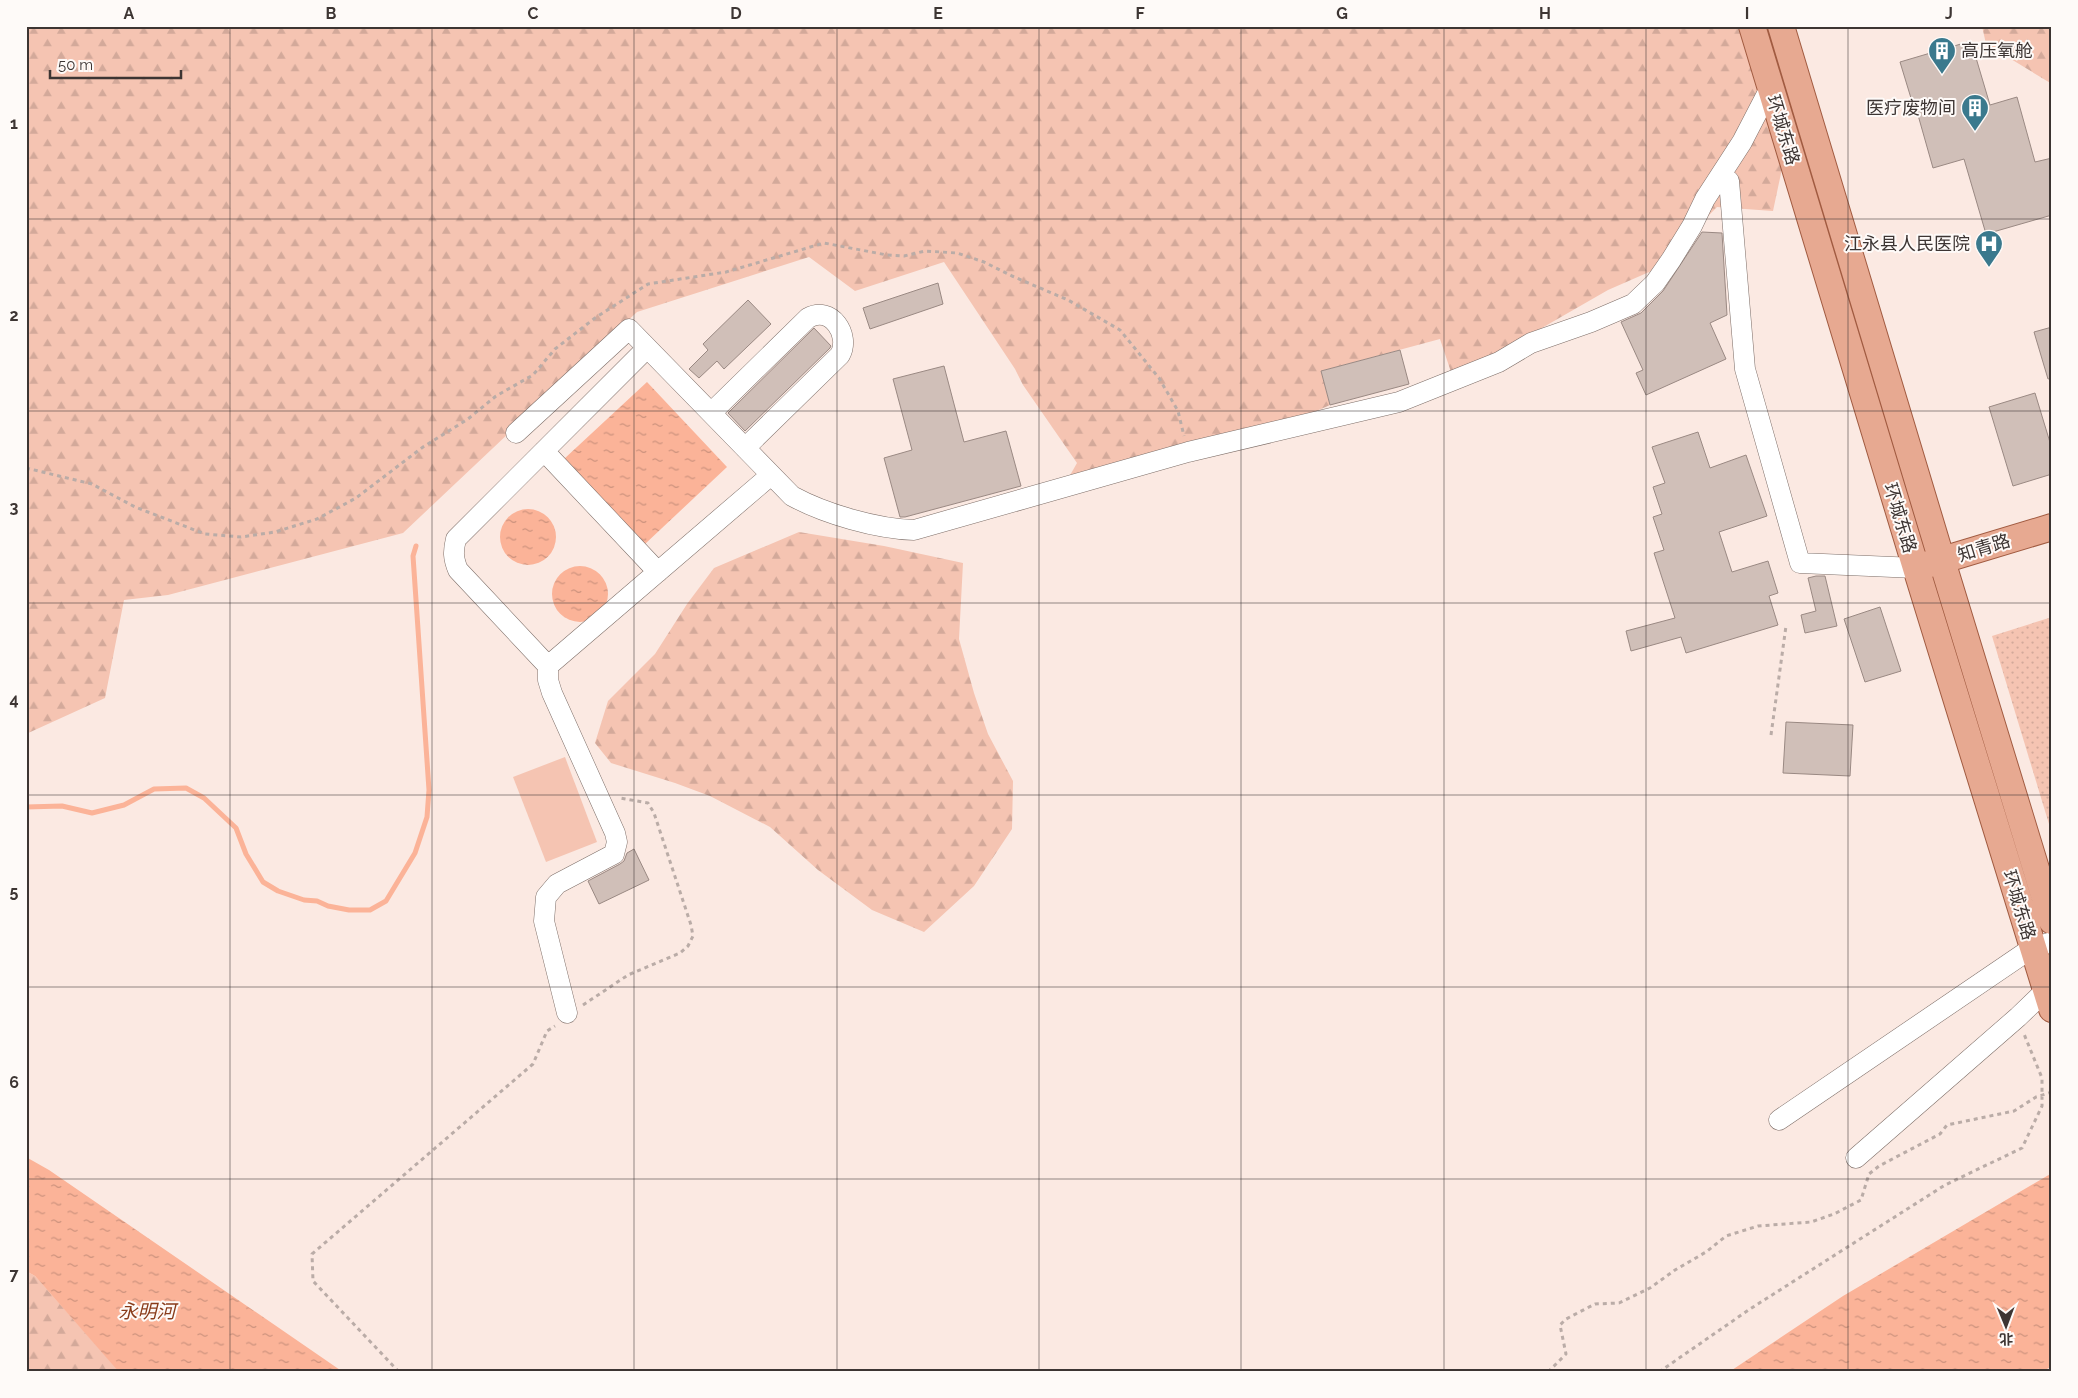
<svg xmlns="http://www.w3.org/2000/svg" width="2078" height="1398" viewBox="0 0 2078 1398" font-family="Raleway,'Noto Sans SC',sans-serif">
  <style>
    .grass { fill: url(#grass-dots) }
    .forest { fill: url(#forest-firs) }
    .pitch { fill: #f5c4b2 }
    .water { fill: url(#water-ripples) }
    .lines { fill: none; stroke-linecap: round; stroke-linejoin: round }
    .stream { stroke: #fbb398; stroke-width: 5 }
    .building { fill: #d0bfb8; stroke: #9a8983 }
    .minor-casing { stroke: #7d6e68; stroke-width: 21 }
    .major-casing { stroke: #a15b41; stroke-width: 28 }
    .path { stroke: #baaca7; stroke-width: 3; stroke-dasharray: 4 4; stroke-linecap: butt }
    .minor { stroke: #fff; stroke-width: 20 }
    .major { stroke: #e7a991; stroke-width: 26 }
    .grid { fill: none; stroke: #3d3533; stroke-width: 1; stroke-opacity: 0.55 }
    .labels { text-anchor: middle; stroke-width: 4; stroke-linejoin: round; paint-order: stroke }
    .poi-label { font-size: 18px; fill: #3d3533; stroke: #fefaf8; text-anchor: end }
    .street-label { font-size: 18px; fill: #3d3533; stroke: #fefaf8 }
    .water-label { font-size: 19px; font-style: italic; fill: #893b1a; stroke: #fefaf8 }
    .neatline { fill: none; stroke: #3d3533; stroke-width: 2 }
    .grid-label { font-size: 16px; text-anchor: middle; font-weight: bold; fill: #3d3533 }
  </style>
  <defs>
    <pattern id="grass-dots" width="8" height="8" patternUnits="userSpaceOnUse" patternTransform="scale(1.25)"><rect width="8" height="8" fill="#f5c4b2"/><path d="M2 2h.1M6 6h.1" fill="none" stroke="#d3a99a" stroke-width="1.8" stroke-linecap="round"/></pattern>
    <pattern id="forest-firs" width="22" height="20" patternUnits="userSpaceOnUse" patternTransform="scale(1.25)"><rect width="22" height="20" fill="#f5c4b2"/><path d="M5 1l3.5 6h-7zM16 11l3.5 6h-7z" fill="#d3a99a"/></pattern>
    <pattern id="water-ripples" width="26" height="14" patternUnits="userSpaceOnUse" patternTransform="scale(1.25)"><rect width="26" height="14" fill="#fbb398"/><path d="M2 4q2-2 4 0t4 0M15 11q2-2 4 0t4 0" fill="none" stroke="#cc927d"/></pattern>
  </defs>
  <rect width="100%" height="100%" fill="#fbe9e2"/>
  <path class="grass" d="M 2052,617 L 2052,834 L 1992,636 Z"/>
  <path class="forest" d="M 26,26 L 1786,26 L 1803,70 L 1773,211 L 1717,207 L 1656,269 L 1608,290 L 1493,356 L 1451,372 L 1440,339 L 1321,371 L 1330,405 L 1260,436 L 1057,498 L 1077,463 L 1023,385 L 1015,369 L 944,262 L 855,291 L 809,257 L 637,312 L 403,533 L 168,595 L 124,600 L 105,698 L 26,734 Z
    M 1982,26 L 2052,26 L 2052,84 L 1986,44 Z
    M 799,532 L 884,546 L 963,563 L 959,639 L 974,693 L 988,734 L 1013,781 L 1012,829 L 974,886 L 924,932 L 872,910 L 818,870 L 770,827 L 710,796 L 675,783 L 611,763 L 595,743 L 608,701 L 655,654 L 687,604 L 714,568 Z
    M 26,1271 L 35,1276 L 120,1372 L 26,1372 Z"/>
  <path class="pitch" d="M 565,757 L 597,842 L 546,862 L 513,777 Z"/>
  <path class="water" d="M 647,382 L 727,467 L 645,544 L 564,459 Z
    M500 537a28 28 0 1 1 56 0a28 28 0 1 1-56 0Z
    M552 594a28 28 0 1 1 56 0a28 28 0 1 1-56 0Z
    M 26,1157 L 49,1170 L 343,1372 L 119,1372 L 35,1276 L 26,1271 Z
    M 2052,1173 L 2052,1366 L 2042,1372 L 1729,1372 L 1843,1296 Z"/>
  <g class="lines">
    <path class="stream" d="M 26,807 L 62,806 L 92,813 L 124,805 L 154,789 L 186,788 L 204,798 L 236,828 L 246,854 L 263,882 L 278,891 L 304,900 L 317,901 L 328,906 L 349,910 L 370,910 L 386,901 L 415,853 L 427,817 L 429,790 L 413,556 L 416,546"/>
  </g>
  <path class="building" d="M 1971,41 L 1990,105 L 2017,97 L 2035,162 L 2052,158 L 2052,215 L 1986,234 L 1964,159 L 1933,168 L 1916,108 L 1914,108 L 1900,62 Z
    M 1702,232 L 1722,233 L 1727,315 L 1710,323 L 1726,359 L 1646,395 L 1636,373 L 1643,370 L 1621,322 L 1641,313 L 1663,291 Z
    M 938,283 L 943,304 L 870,329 L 863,308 Z
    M 748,300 L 771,324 L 724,369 L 717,361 L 699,378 L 689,369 L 708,350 L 703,344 Z
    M 2052,327 L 2052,378 L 2048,379 L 2034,332 Z
    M 814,328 L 831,346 L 830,348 L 745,431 L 728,413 Z
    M 1400,350 L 1409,384 L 1330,405 L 1321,371 Z
    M 944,366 L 964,442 L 1006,431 L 1021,486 L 905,517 L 900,517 L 884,458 L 912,450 L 893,379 Z
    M 2035,393 L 2052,449 L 2052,474 L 2013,486 L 1989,407 Z
    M 1698,432 L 1710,468 L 1746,455 L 1767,516 L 1719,532 L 1732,572 L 1768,561 L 1778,593 L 1769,596 L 1778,625 L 1686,653 L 1681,637 L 1631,651 L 1626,631 L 1675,618 L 1654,553 L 1664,550 L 1653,517 L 1662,514 L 1653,487 L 1665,483 L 1652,447 Z
    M 1816,576 L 1825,576 L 1837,626 L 1805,633 L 1801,615 L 1816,611 L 1808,578 Z
    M 1880,607 L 1901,671 L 1865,682 L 1844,619 Z
    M 1786,722 L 1853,725 L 1850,776 L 1783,773 Z
    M 634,849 L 649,880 L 599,904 L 588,881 L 620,864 L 624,861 L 627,853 Z"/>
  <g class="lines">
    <defs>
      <path id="minor" d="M 1729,181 L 1745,369 L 1800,563 L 1916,568
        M 647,348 L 456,539 C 453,551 453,558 458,570 L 548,666 L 771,475
        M 711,413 L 808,318 C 831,305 851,335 840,355 L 745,448
        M 516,433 L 629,329 L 792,496 C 825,514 877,529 914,530 L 1188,452 L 1399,402 L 1499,362 L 1531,343 L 1591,322 L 1633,304 L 1655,283 L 1671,260 L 1692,226 L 1705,199 L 1742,142 L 1770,88
        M 544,451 L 658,572
        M 548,666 L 548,680 L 552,693 L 615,833 L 617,842 L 614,854 L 557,884 L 546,897 L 544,921 L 567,1013
        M 1779,1120 L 2032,948 L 2052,942
        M 1856,1158 L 2018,1017 L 2046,990"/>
      <path id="major" d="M 1752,26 L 1916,568 L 2052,1009
        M 1781,26 L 1942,561 L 2052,921
        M 1926,565 L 2052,527"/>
    </defs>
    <use href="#minor" class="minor-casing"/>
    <use href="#major" class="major-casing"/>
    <path class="path" d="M 26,468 L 92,484 L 135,507 L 205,534 L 241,537 L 275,532 L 317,519 L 356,498 L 423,447 L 468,419 L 496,396 L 533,375 L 555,349 L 595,318 L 648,284 L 726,272 L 824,243 L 887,255 L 904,256 L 925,251 L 957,253 L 984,262 L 1012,276 L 1068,300 L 1120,330 L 1159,378 L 1178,411 L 1184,436
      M 1771,735 L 1786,626
      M 583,1005 L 628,975 L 680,953 L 688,946 L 693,936 L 691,925 L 654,813 L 648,803 L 620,798
      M 399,1372 L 313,1281 L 312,1254 L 533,1064 L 547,1031 L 555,1026
      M 1548,1372 L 1566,1354 L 1560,1325 L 1566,1319 L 1595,1304 L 1619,1303 L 1650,1288 L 1675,1270 L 1706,1252 L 1726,1236 L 1758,1226 L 1811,1222 L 1834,1214 L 1861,1200 L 1869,1174 L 1879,1166 L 1940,1134 L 1947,1125 L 2014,1111 L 2036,1097 L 2052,1092
      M 1659,1372 L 1750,1309 L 1945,1185 L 2022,1148 L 2042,1106 L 2042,1078 L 2024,1034"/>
    <use href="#minor" class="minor"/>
    <use href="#major" class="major"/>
  </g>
  <path class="grid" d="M 230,26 L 230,1372M 432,26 L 432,1372M 634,26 L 634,1372M 837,26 L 837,1372M 1039,26 L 1039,1372M 1241,26 L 1241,1372M 1444,26 L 1444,1372M 1646,26 L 1646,1372M 1848,26 L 1848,1372M 26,219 L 2052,219M 26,411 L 2052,411M 26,603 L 2052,603M 26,795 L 2052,795M 26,987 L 2052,987M 26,1179 L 2052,1179"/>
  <defs>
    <symbol id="building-pin" viewBox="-11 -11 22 30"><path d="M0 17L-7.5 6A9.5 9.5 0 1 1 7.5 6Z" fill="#3a798d" stroke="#fefaf8"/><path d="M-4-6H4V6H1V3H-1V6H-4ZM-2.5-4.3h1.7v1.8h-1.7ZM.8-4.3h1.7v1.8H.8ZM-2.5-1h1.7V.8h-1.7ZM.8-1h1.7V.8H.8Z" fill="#fff"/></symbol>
    <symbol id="hospital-pin" viewBox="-11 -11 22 30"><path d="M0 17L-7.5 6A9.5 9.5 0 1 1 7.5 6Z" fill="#3a798d" stroke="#fefaf8"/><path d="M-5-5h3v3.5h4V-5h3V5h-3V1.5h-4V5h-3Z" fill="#fff"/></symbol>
  </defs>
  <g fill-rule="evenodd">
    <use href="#building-pin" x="1926" y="35" width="32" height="43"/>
    <use href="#building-pin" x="1959" y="92" width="32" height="43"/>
    <use href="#hospital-pin" x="1973" y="228" width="32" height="43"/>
  </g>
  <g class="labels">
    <g class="poi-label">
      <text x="1961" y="57" text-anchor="start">高压氧舱</text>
      <text x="1956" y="114">医疗废物间</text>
      <text x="1970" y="250">江永县人民医院</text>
    </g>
    <g class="street-label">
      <text transform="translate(1783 130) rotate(73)" y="6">环城东路</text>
      <text transform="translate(1900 518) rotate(73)" y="6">环城东路</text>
      <text transform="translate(1984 548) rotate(-17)" y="6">知青路</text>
      <text transform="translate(2019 905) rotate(73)" y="6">环城东路</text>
    </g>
    <g class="water-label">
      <text x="147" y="1318">永明河</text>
    </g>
  </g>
  <rect width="2078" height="1398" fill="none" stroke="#fefaf8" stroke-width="55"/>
  <g transform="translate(2006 1326) rotate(179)" stroke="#fefaf8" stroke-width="4" paint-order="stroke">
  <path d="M0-4L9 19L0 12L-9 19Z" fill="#3d3533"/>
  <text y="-8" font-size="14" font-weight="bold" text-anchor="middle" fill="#3d3533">北</text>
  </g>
  <path d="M50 70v8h131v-8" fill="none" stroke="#3d3533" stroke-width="2.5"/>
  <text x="58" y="70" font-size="15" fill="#3d3533" stroke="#fefaf8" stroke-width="4" paint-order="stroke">50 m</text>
  <rect x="28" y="28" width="2022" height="1342" class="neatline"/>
  <g class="grid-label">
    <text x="129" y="19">A</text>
    <text x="331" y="19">B</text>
    <text x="533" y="19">C</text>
    <text x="736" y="19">D</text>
    <text x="938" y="19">E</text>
    <text x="1140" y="19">F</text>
    <text x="1342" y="19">G</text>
    <text x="1545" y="19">H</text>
    <text x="1747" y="19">I</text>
    <text x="1949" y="19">J</text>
    <text x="14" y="129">1</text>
    <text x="14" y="321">2</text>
    <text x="14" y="513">3</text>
    <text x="14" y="705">4</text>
    <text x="14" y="897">5</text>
    <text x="14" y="1088">6</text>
    <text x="14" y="1280">7</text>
  </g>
</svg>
